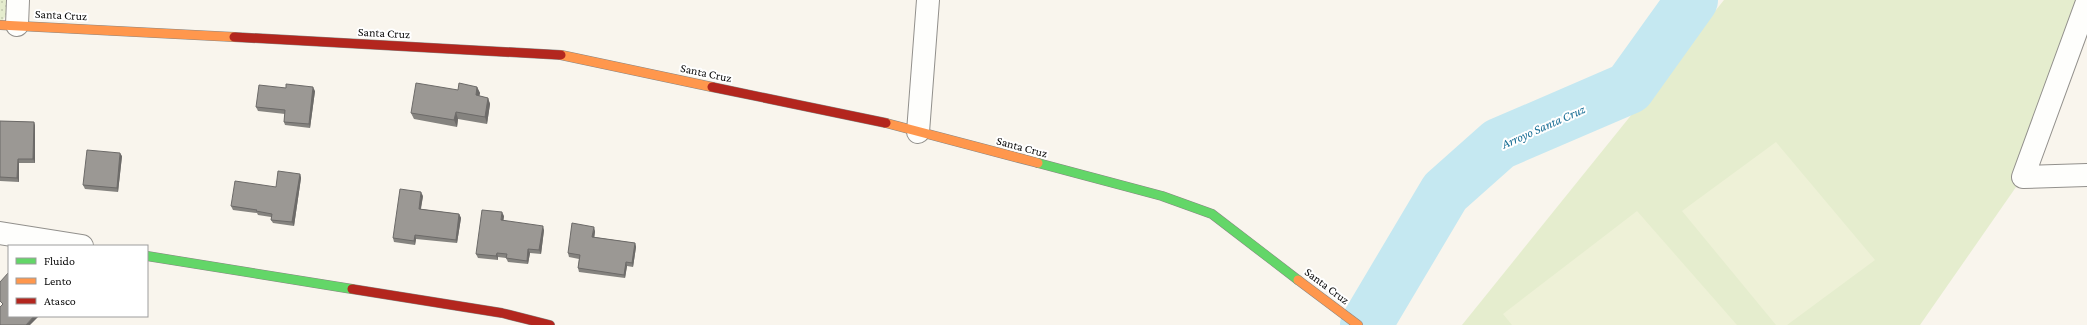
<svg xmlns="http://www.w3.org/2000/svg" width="2087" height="325" viewBox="0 0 2087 325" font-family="'Crimson Pro',serif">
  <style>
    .grass { fill: #e5edce }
    .park { fill: url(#park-dots) }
    .pitch { fill: #eef1d7 }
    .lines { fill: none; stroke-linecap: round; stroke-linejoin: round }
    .river { stroke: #c5e8f1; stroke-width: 52 }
    .street-casing { stroke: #92908c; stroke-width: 24 }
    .fast-casing { stroke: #888683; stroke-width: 10 }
    .slow-casing { stroke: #888683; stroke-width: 10 }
    .jam-casing { stroke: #888683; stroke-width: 10 }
    .street { stroke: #fefefc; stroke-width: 22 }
    .fast { stroke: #63d668; stroke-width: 9 }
    .slow { stroke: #ff974d; stroke-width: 9 }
    .jam { stroke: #b3261e; stroke-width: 9 }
    .wall { fill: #85837f }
    .shaded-wall { fill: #6c6a68 }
    .building { fill: #9b9894; stroke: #6c6a68 }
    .labels { text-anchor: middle; stroke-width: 4; stroke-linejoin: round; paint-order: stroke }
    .street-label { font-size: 12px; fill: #0a0a0a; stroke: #fff }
    .water-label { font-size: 13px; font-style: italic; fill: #1a6f95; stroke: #fff }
  </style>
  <defs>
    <pattern id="park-dots" width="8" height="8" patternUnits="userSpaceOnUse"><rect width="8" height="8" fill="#e5edce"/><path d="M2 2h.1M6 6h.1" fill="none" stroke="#c3cab0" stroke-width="1.8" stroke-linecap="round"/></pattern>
  </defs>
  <rect width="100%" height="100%" fill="#f9f5ed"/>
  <path class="grass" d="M 1724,0 L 2087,0 L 2023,177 L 1920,325 L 1462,325 Z"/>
  <path class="park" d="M 0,0 L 17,0 L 0,24 Z"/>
  <path class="pitch" d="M 1776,142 L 1875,260 L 1787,325 L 1776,325 L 1682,211 Z
    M 1637,211 L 1737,325 L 1512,325 L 1503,314 Z"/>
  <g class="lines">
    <path class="river" d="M 1366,325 L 1445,192 L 1499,144 L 1629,88 L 1692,0"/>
    <defs>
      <path id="street" d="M 2087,2 L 2023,177 L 2087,175
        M 17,25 L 18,0
        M 918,132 L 928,0
        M 0,233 L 82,246"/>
      <path id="fast" d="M 1038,163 L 1162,196 L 1212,214 L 1298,280
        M 147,256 L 352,289"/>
      <path id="slow" d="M 0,25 L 234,37
        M 561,55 L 712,87
        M 886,123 L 1038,163
        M 1298,280 L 1358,325"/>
      <path id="jam" d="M 234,37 L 561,55
        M 712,87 L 886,123
        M 352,289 L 502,313 L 550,325"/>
    </defs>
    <use href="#street" class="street-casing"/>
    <use href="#fast" class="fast-casing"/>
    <use href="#slow" class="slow-casing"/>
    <use href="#jam" class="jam-casing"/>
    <use href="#street" class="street"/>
    <use href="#fast" class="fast"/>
    <use href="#slow" class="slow"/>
    <use href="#jam" class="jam"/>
  </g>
  <path class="wall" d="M 477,87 L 480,93 L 479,96 L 488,98 L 490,104 L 487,124 L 458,119 L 457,127 L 414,119 L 411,113 L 458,90 Z
    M 286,88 L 315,91 L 310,128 L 285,125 L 284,122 L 285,114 L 258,111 L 256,107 Z
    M 0,121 L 34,122 L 35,126 L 35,163 L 19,163 L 19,182 L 0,181 Z
    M 122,156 L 118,192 L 85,189 L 83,185 Z
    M 300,174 L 301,178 L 294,226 L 273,223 L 271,220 L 271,217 L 258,215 L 257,213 L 233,210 L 231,206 L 276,187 Z
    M 423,196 L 421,209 L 459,214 L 461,218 L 457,243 L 416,239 L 415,245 L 394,242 L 393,238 Z
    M 504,216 L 503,220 L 544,230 L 541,254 L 530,253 L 528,264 L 508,262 L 506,258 L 498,257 L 498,260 L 478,258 L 476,254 Z
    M 595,231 L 594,237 L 635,243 L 636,247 L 633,267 L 627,266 L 625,278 L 579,272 L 578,268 L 579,259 L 569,257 L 568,253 Z"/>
  <path class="shaded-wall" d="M 313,87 L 315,91 L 310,128 L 309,124 Z
    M 477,87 L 480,93 L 478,102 L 476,95 Z
    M 488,98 L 490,104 L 487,124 L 485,117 Z
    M 456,112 L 458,119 L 457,127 L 454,120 Z
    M 34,122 L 35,126 L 35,163 L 33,159 Z
    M 120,153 L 122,156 L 118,192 L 117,188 Z
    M 18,159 L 19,163 L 19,182 L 17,178 Z
    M 300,174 L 301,178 L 294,226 L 292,222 Z
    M 421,192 L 423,196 L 420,212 L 419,209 Z
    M 502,212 L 504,216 L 503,224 L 501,220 Z
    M 459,214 L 461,218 L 457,243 L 456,240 Z
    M 543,226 L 544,230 L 541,254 L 539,250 Z
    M 594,227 L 595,231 L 594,241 L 592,237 Z
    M 415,235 L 416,239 L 415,245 L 414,241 Z
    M 635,243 L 636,247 L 633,267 L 632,263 Z
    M 528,249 L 530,253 L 528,264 L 527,261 Z
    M 497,253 L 498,257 L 498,260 L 496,256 Z
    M 626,262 L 627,266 L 625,278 L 624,275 Z
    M 34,316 L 39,316 L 30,325 L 26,325 Z"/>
  <path class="building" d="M 416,83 L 458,90 L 459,83 L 477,87 L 476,95 L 488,98 L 485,117 L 456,112 L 454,120 L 411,113 Z
    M 286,84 L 313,87 L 309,124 L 284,122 L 285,110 L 256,107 L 259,85 L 286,88 Z
    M 0,121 L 34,122 L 33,159 L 18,159 L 17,178 L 0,177 Z
    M 87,150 L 120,153 L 117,188 L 83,185 Z
    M 278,171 L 300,174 L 292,222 L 271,220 L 272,214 L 256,211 L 257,210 L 231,206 L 235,181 L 276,187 Z
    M 400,189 L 421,192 L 419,209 L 459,214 L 456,240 L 415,235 L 414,241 L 393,238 Z
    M 482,210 L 502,212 L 501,220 L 543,226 L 539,250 L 528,249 L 527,261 L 506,258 L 507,254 L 497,253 L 496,256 L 476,254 Z
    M 572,223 L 594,227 L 592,237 L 635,243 L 632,263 L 626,262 L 624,275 L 578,268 L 580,255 L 568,253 Z
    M 9,272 L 9,316 L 34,316 L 26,325 L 0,325 L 0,307 L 3,304 L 0,301 L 0,282 Z"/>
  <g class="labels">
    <g class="street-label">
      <text transform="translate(61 15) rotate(3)" y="4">Santa Cruz</text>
      <text transform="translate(384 33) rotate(3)" y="4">Santa Cruz</text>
      <text transform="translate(706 73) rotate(12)" y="4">Santa Cruz</text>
      <text transform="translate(1022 147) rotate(15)" y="4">Santa Cruz</text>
      <text transform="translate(1327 286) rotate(37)" y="4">Santa Cruz</text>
    </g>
    <g class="water-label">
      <text transform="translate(1543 126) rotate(-24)" y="5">Arroyo Santa Cruz</text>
    </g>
  </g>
  <rect x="8" y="245" width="140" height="72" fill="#ffffff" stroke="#9d9d9d"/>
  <rect x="16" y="258" width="20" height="6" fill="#63d668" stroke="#9d9d9d"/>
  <text x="44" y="265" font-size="12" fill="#0a0a0a">Fluido</text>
  <rect x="16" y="278" width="20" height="6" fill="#ff974d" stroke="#9d9d9d"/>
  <text x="44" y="285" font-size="12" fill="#0a0a0a">Lento</text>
  <rect x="16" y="298" width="20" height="6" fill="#b3261e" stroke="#9d9d9d"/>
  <text x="44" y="305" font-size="12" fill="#0a0a0a">Atasco</text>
</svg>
